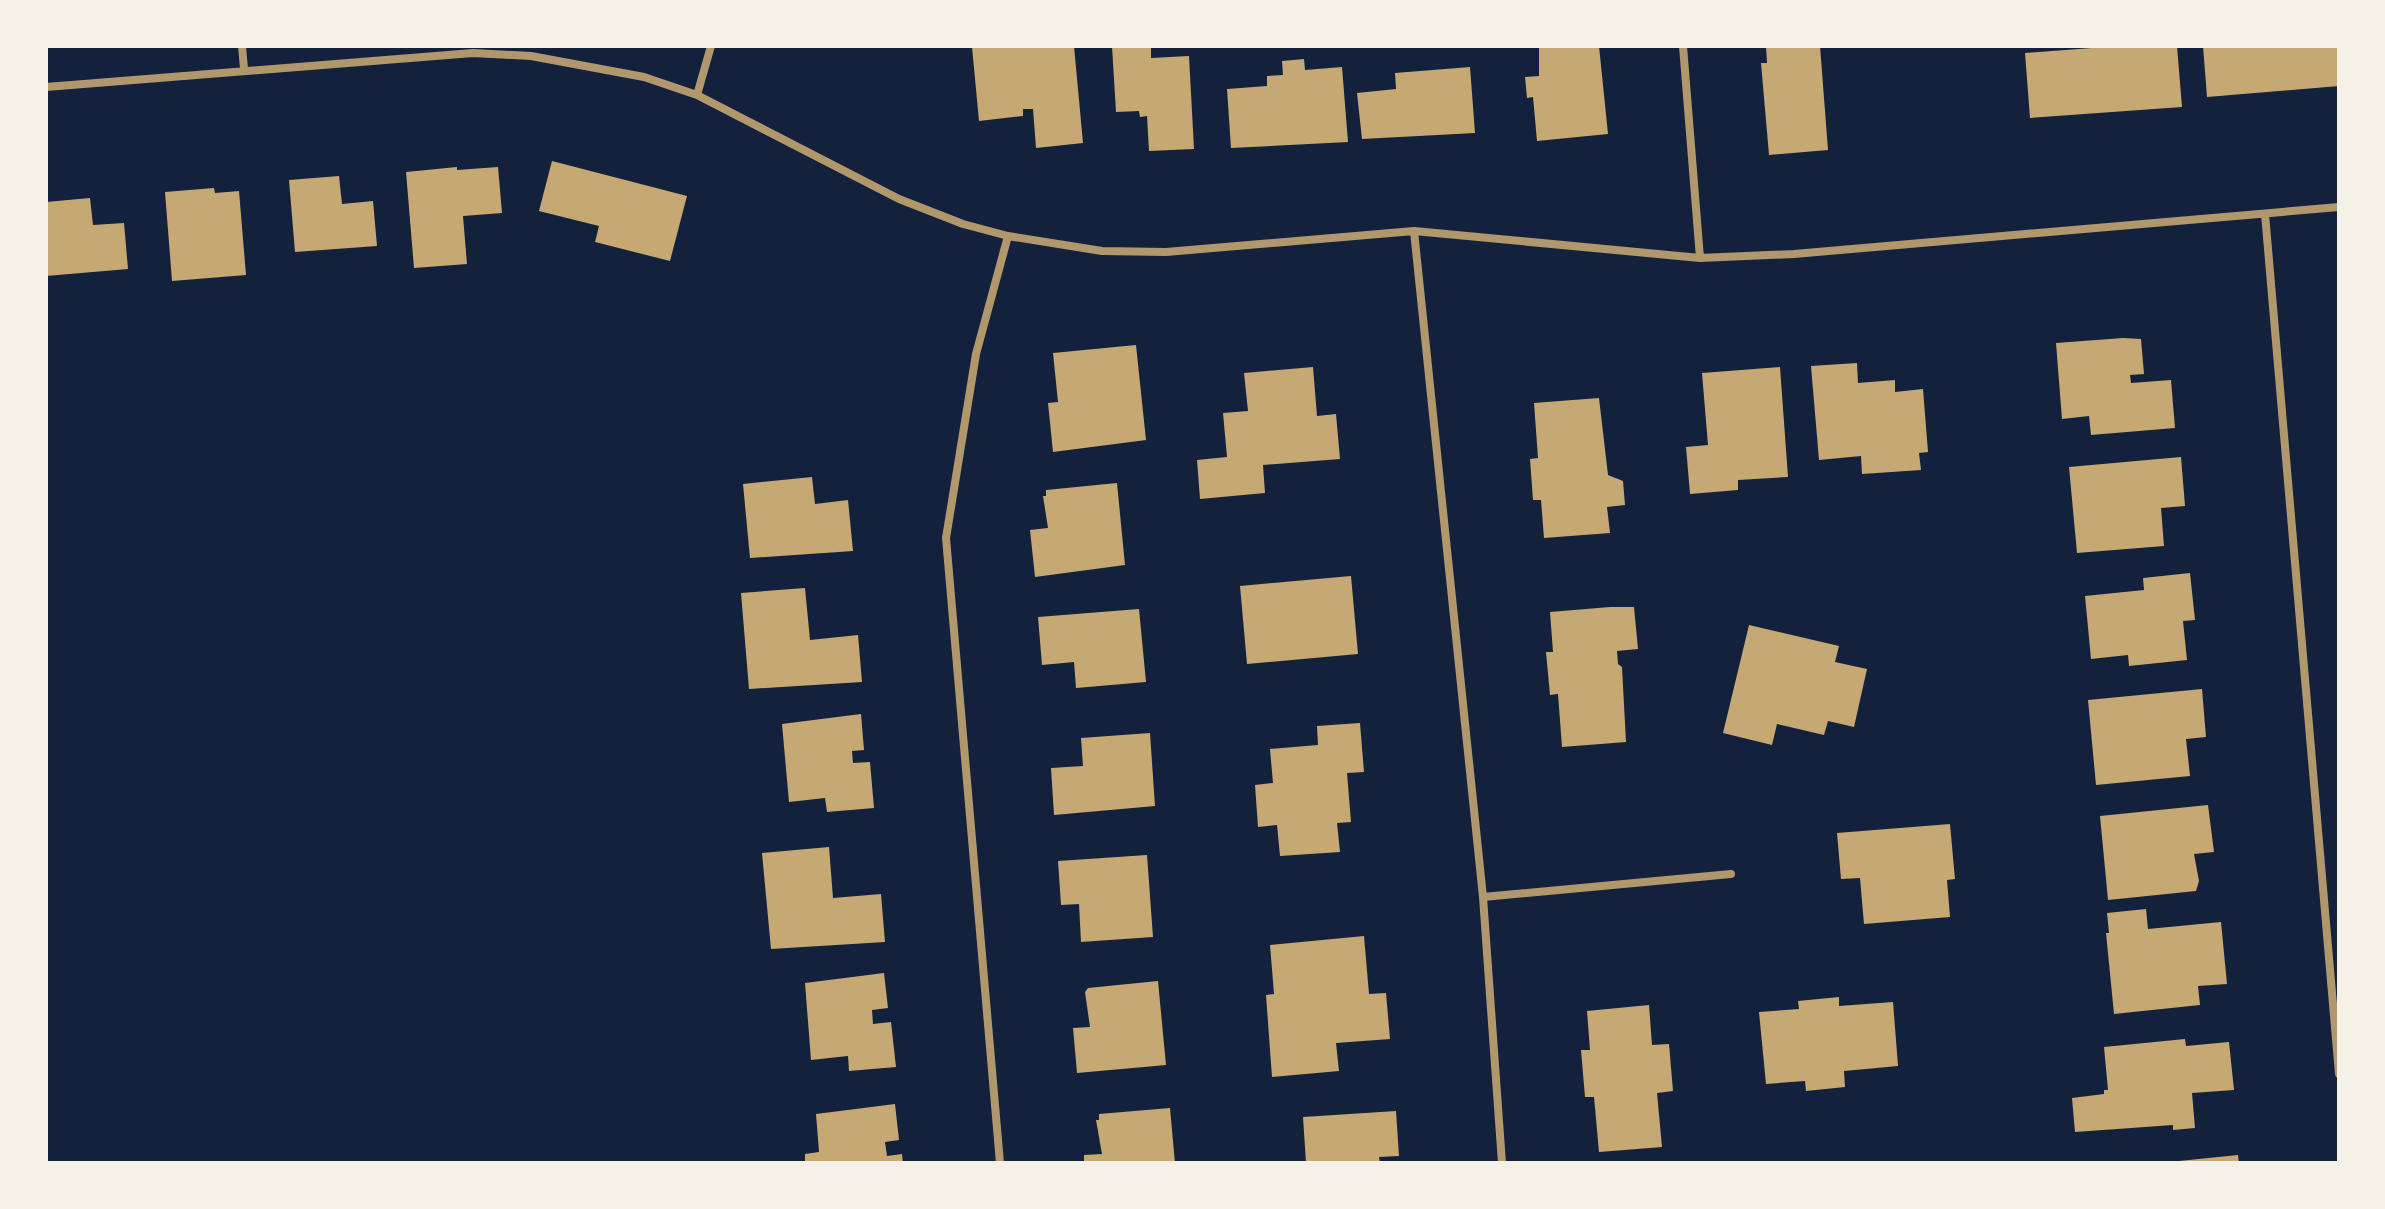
<svg xmlns="http://www.w3.org/2000/svg" width="2385" height="1209" viewBox="0 0 2385 1209" font-family="Montserrat,sans-serif">
  <style>
    .building { fill: #c6a872 }
    .lines { fill: none; stroke-linecap: round; stroke-linejoin: round }
    .minor { stroke: #b1986c; stroke-width: 8 }
  </style>
  <rect width="100%" height="100%" fill="#14213d"/>
  <path class="building" d="M 1074,46 L 1083,143 L 1036,148 L 1033,109 L 1023,109 L 1023,116 L 979,121 L 972,47 Z
    M 1112,46 L 1151,46 L 1151,58 L 1189,56 L 1194,149 L 1149,151 L 1147,116 L 1140,117 L 1139,111 L 1116,112 Z
    M 1539,46 L 1599,46 L 1608,134 L 1537,141 L 1533,97 L 1527,98 L 1525,77 L 1539,76 Z
    M 1766,46 L 1820,46 L 1828,150 L 1769,155 L 1761,63 L 1767,63 Z
    M 2119,46 L 2177,46 L 2182,107 L 2030,118 L 2025,53 Z
    M 2203,46 L 2339,46 L 2339,86 L 2207,97 Z
    M 1304,59 L 1305,70 L 1342,67 L 1348,142 L 1231,148 L 1227,89 L 1267,86 L 1267,76 L 1283,75 L 1282,61 Z
    M 1470,67 L 1475,133 L 1362,139 L 1357,93 L 1396,89 L 1395,73 Z
    M 552,161 L 687,196 L 670,261 L 595,242 L 599,226 L 539,211 Z
    M 457,167 L 457,170 L 498,167 L 502,213 L 463,216 L 467,264 L 414,268 L 406,172 Z
    M 339,176 L 342,204 L 373,201 L 377,246 L 295,252 L 289,180 Z
    M 214,188 L 215,193 L 239,191 L 246,275 L 172,281 L 165,192 Z
    M 90,198 L 93,225 L 124,223 L 128,269 L 46,276 L 46,202 Z
    M 2123,338 L 2141,339 L 2144,374 L 2130,375 L 2131,383 L 2171,380 L 2175,428 L 2091,435 L 2089,416 L 2062,419 L 2056,343 Z
    M 1136,345 L 1146,440 L 1053,452 L 1048,403 L 1058,402 L 1053,353 Z
    M 1857,363 L 1858,383 L 1895,380 L 1895,392 L 1923,389 L 1928,452 L 1919,453 L 1921,470 L 1862,474 L 1861,456 L 1819,460 L 1811,366 Z
    M 1313,367 L 1317,416 L 1336,414 L 1340,459 L 1263,465 L 1265,493 L 1200,499 L 1197,460 L 1227,457 L 1223,413 L 1248,411 L 1244,373 Z
    M 1780,367 L 1788,477 L 1738,480 L 1738,490 L 1690,494 L 1686,447 L 1708,445 L 1702,373 Z
    M 1599,398 L 1608,475 L 1623,481 L 1625,505 L 1607,507 L 1610,533 L 1544,538 L 1541,500 L 1533,500 L 1530,459 L 1538,458 L 1534,403 Z
    M 2181,457 L 2185,506 L 2161,508 L 2164,546 L 2077,553 L 2069,467 Z
    M 812,477 L 815,504 L 848,500 L 853,551 L 750,558 L 743,484 Z
    M 1117,483 L 1125,565 L 1035,577 L 1030,530 L 1048,528 L 1043,496 L 1046,496 L 1046,490 Z
    M 2190,573 L 2195,620 L 2183,621 L 2187,660 L 2129,666 L 2128,655 L 2091,659 L 2085,596 L 2144,590 L 2143,578 Z
    M 1351,576 L 1358,654 L 1247,664 L 1240,586 Z
    M 805,588 L 810,640 L 858,635 L 862,682 L 749,689 L 741,593 Z
    M 1610,607 L 1634,607 L 1638,649 L 1617,651 L 1618,664 L 1622,667 L 1626,742 L 1562,747 L 1558,694 L 1550,695 L 1546,652 L 1553,652 L 1550,612 Z
    M 1139,609 L 1146,682 L 1076,688 L 1074,662 L 1042,665 L 1038,617 Z
    M 1749,625 L 1839,646 L 1835,662 L 1867,669 L 1854,727 L 1828,721 L 1824,735 L 1777,724 L 1772,745 L 1723,733 Z
    M 2202,689 L 2206,737 L 2186,739 L 2190,776 L 2096,785 L 2088,700 Z
    M 861,714 L 864,750 L 852,751 L 853,763 L 870,762 L 874,808 L 827,812 L 825,798 L 789,802 L 782,724 Z
    M 1360,723 L 1364,772 L 1347,773 L 1351,822 L 1337,823 L 1340,852 L 1280,856 L 1277,825 L 1258,827 L 1255,785 L 1273,783 L 1270,749 L 1318,745 L 1317,726 Z
    M 1150,733 L 1155,806 L 1054,815 L 1051,768 L 1083,766 L 1081,738 Z
    M 2208,805 L 2214,852 L 2194,854 L 2199,881 L 2196,891 L 2108,900 L 2100,816 Z
    M 1950,824 L 1955,879 L 1947,880 L 1950,917 L 1864,924 L 1860,878 L 1841,879 L 1837,833 Z
    M 829,847 L 833,898 L 881,894 L 885,942 L 771,949 L 762,853 Z
    M 1147,855 L 1153,937 L 1081,942 L 1079,904 L 1061,905 L 1058,861 Z
    M 2146,909 L 2148,929 L 2221,922 L 2227,984 L 2198,986 L 2200,1005 L 2114,1014 L 2106,933 L 2109,933 L 2107,913 Z
    M 1364,936 L 1369,994 L 1386,993 L 1390,1039 L 1336,1043 L 1339,1071 L 1272,1077 L 1266,995 L 1274,994 L 1270,945 Z
    M 884,973 L 888,1008 L 872,1010 L 873,1024 L 891,1022 L 896,1067 L 849,1071 L 848,1056 L 811,1060 L 805,983 Z
    M 1158,981 L 1166,1065 L 1077,1073 L 1073,1028 L 1090,1027 L 1085,992 L 1088,988 Z
    M 1839,997 L 1839,1006 L 1893,1002 L 1898,1066 L 1844,1071 L 1845,1087 L 1806,1091 L 1805,1081 L 1766,1084 L 1759,1012 L 1799,1009 L 1798,1001 Z
    M 1649,1005 L 1652,1045 L 1669,1044 L 1673,1091 L 1657,1093 L 1662,1147 L 1599,1152 L 1594,1097 L 1585,1097 L 1581,1050 L 1590,1050 L 1587,1011 Z
    M 2185,1039 L 2186,1046 L 2229,1042 L 2234,1090 L 2192,1093 L 2195,1128 L 2173,1130 L 2173,1125 L 2075,1132 L 2072,1098 L 2104,1094 L 2104,1090 L 2108,1090 L 2104,1047 Z
    M 895,1104 L 899,1140 L 885,1142 L 887,1156 L 902,1154 L 903,1163 L 805,1163 L 805,1154 L 819,1152 L 816,1114 Z
    M 1170,1108 L 1175,1163 L 1084,1163 L 1084,1155 L 1102,1154 L 1096,1120 L 1099,1120 L 1099,1114 Z
    M 1396,1111 L 1399,1156 L 1379,1157 L 1380,1163 L 1306,1163 L 1303,1117 Z
    M 2238,1155 L 2239,1163 L 2179,1163 L 2179,1161 Z"/>
  <g class="lines">
    <path class="minor" d="M 242,46 L 244,69
      M 1683,46 L 1700,258
      M 46,87 L 473,53 L 531,56 L 644,77 L 697,95 L 899,199 L 963,224 L 1008,236 L 1102,251 L 1166,252 L 1414,231 L 1700,258 L 1794,254 L 2339,207
      M 697,95 L 711,46
      M 2265,214 L 2339,1074
      M 1414,231 L 1483,897 L 1502,1163
      M 1483,897 L 1731,874
      M 1000,1163 L 946,538 L 976,354 L 1008,236"/>
  </g>
  <rect width="2385" height="1209" fill="none" stroke="#f6f1e7" stroke-width="96"/>
</svg>
